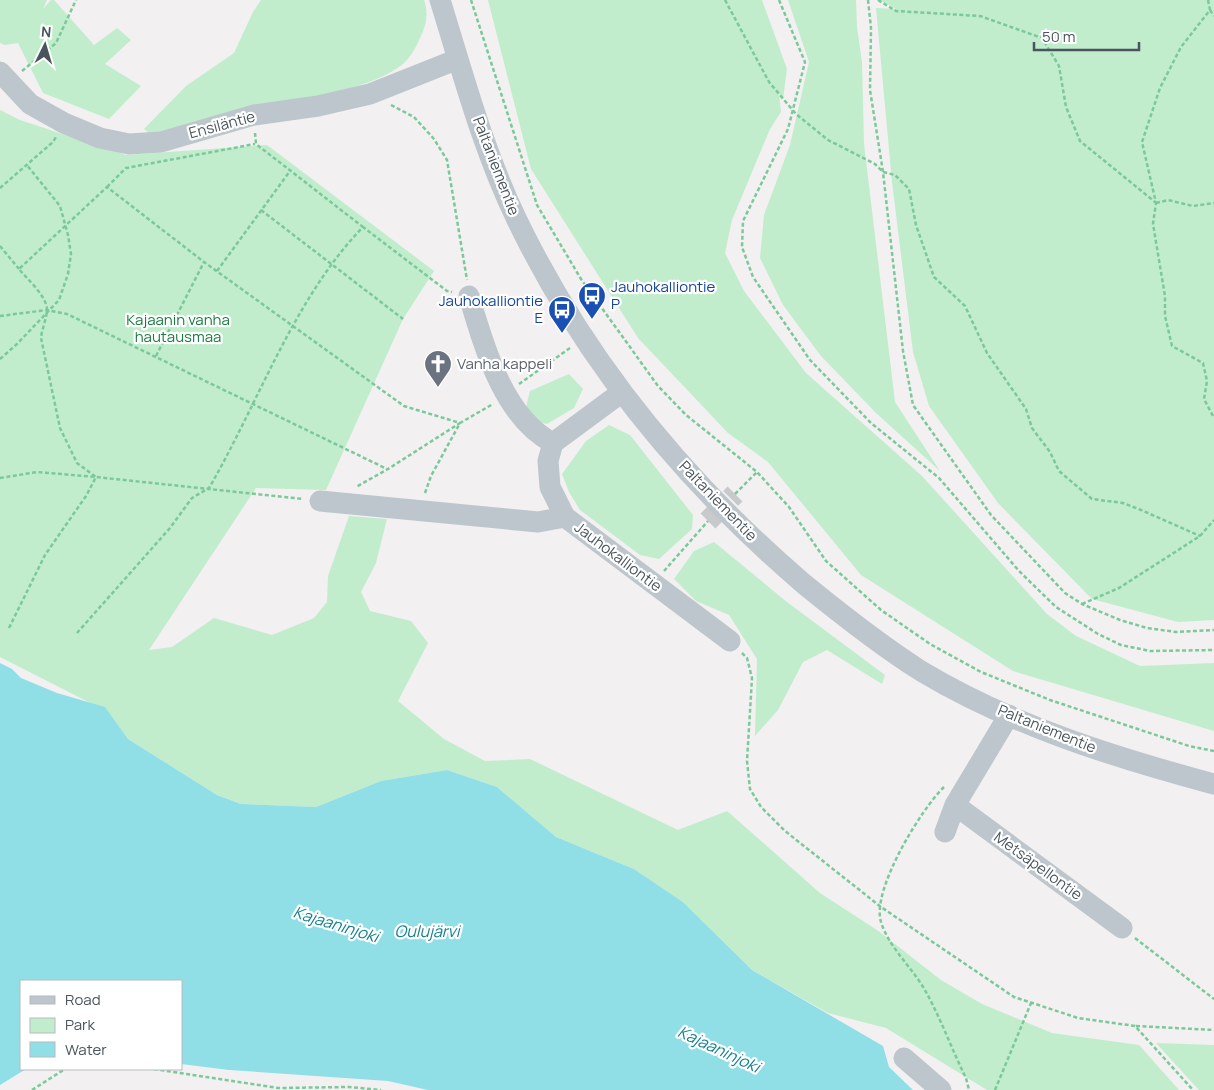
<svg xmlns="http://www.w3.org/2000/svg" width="1214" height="1090" viewBox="0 0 1214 1090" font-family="Manrope,sans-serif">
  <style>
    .green { fill: #c1edcd }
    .water { fill: #90dfe7 }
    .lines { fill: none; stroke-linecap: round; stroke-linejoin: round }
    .minor-tunnel { stroke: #c8c9cb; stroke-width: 21; stroke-dasharray: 21 11; stroke-linecap: butt }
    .path { stroke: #7bc99a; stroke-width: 2.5; stroke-dasharray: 4 2.5; stroke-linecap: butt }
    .minor { stroke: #bcc6cc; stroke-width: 21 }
    .labels { text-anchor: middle; stroke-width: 4.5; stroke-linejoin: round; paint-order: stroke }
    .street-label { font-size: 15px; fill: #49555c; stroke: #fff }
    .transit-label { font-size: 15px; fill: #164399; stroke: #fff; text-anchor: start }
    .park-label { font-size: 15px; fill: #1c7a41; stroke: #fff }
    .worship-label { font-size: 15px; fill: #5b616d; stroke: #fff; text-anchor: start }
    .water-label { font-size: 16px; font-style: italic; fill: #14818e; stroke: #fff }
  </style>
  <rect width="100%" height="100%" fill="#f2f0f0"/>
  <path class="green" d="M 0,0 L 47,0 L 43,9 L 51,0 L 54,0 L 94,45 L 117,28 L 131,40 L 105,64 L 141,86 L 109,119 L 43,93 L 18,43 L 5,45 L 0,43 Z
    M 261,0 L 424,0 C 429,14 426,27 419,40 C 415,50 408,61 399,67 C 361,94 291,98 245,109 C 214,117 184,128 154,137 L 144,129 L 186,86 L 234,53 L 253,12 Z
    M 488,0 L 762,0 L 787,69 L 783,99 L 779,94 L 781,112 L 770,129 L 732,220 L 725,253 L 744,291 L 806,373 L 922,476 L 1047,614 L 1076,636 L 1140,666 L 1214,663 L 1214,731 L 1013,671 L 861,575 L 768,462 L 728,433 L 638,338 L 531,169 Z
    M 788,0 L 856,0 L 857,27 L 862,62 L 864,144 L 895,402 L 940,471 L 876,413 L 821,356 L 783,305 L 760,258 L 764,215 L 790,145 L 809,62 Z
    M 880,0 L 1214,0 L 1214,620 L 1178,622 L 1092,599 L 998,503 L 929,406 L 913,352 L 892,182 L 876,8 L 896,9 Z
    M 0,110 L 20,120 L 126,155 L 267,145 L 434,271 L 403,319 L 326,490 L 256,488 L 149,650 L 172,647 L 214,618 L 272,635 L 314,618 L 327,602 L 328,576 L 349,516 L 387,519 L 376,563 L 361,592 L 370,611 L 411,621 L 428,643 L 398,701 L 444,739 L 485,761 L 530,759 L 678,830 L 727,811 L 820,893 L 877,930 L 941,980 L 982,1004 L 1052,1033 L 1139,1045 L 1179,1090 L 987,1090 L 886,1028 L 828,1013 L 752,970 L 683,902 L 634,869 L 556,837 L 497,787 L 447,770 L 381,781 L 316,807 L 241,804 L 217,795 L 128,739 L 108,712 L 0,657 Z
    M 569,374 L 583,389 L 574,408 L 547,424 L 534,421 L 526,407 L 530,391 Z
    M 609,425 L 630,435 L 693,515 L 692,529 L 659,559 L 640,555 L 580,510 L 569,492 L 562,474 L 586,441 Z
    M 714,542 L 787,602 L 885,675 L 882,684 L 827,650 L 803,662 L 778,710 L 755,736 L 757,659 L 729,615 L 696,601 L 674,579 L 694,551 Z
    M 1156,1043 L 1214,1045 L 1214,1090 L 1199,1090 Z"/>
  <path class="water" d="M 0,663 L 12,669 L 21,678 L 57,693 L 105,707 L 128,739 L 217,795 L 241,804 L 316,807 L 381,781 L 447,770 L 497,787 L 556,837 L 634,869 L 683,902 L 752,970 L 883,1046 L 889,1067 L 913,1090 L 428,1090 L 388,1081 L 229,1070 L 181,1064 L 181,981 L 21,981 L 21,1069 L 26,1069 L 0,1085 Z"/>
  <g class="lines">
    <path class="minor-tunnel" d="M 708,521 L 735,494"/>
    <path class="path" d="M 471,0 L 537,205 L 581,279 L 658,386 L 686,415 L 757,472 L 789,507 L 826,561 L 881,610 L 930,644 L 981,672 L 1050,700 L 1189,746 L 1214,751
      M 725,0 L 769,82 L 796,114 L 828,140 L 875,164 L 883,172 L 895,175 L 909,189 L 916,225 L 934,277 L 965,306 L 987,353 L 1026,409 L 1032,428 L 1050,452 L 1059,471 L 1092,499 L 1123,503 L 1141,510 L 1200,536
      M 779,0 L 805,62 L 788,129 L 743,221 L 742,247 L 753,277 L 810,360 L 871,423 L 939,478 L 1019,571 L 1056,607 L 1098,634 L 1121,645 L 1150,651 L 1214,650
      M 868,0 L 871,28 L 870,90 L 883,172 L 903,351 L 913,405 L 991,515 L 1065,593 L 1082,604 L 1120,620 L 1147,628 L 1176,632 L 1214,630
      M 878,0 L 896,11 L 980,16 L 1042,38 L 1059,66 L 1066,107 L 1080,141 L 1155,202
      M 1208,0 L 1210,10 L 1181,47 L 1160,88 L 1142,142 L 1156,203 L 1153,224 L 1165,296 L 1165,316 L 1172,346 L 1203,363 L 1207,381 L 1204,399 L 1214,418
      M 1210,10 L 1214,16
      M 22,71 L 56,43 L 76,0
      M 391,105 L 414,117 L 434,139 L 447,160 L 467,280
      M 255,133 L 256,144 L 363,227
      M 107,187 L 126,168 L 255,144
      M 0,188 L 53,142 L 56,137
      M 1156,203 L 1168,200 L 1193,206 L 1214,203
      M 261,210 L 403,319
      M 0,246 L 19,269
      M 217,271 L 290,171
      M 0,316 L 47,310 L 67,314 L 387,469
      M 156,356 L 204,262
      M 0,359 L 17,344 L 59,300 L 68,274 L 71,254 L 68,235 L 60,206 L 26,164
      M 519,384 L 570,348
      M 0,478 L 37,472 L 96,477 L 77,463 L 60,428 L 41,338 C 42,329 46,320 47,311 C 48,297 27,279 19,269 L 107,187 L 204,262 L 404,406 L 460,423 L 388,469 L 356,487
      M 425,493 L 431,476 L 460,423 L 493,404
      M 735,494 L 757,472
      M 664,571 L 708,521
      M 1082,604 L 1119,588 L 1200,536 L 1214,520
      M 9,628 L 45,555 L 86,496 L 96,477 L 303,499
      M 77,633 L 170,528 L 192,498 L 209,488 C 258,404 294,298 363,227 L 447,291 L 452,292
      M 742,653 L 747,658 L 752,678 L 747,761 L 750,789 L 761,807 L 785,831 L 881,907 L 1014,997 L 1078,1018 L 1135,1026 L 1193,1090
      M 944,787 C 922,808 871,890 881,922 C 889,948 913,968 926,992 C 941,1019 952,1050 966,1078 L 969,1090
      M 1135,938 L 1214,999
      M 1136,1026 L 1214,1030
      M 154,1069 L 278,1088 L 349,1087 L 381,1090
      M 32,1090 L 65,1069
      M 995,1090 L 1031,1003"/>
    <path class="minor" d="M 440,0 C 463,74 483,150 517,220 C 585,361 686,483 804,584 C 842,615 880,645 921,671 C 1011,725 1113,757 1214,784
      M 0,72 L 30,104 L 64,123 L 100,138 L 129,144 L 161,142 L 254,115 L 318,106 L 370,94 L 458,59
      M 469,296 C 484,346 503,417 553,443
      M 622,392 L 553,443 L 548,461 L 550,487 L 565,517 L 730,641
      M 320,501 L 538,522 L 565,517
      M 955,805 L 1122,928
      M 945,832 L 955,805 L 1009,715
      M 904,1058 L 941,1090"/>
  </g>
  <defs>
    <symbol id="bus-pin" viewBox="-11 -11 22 30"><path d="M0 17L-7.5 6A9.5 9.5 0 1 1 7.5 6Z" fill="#1a4fb4" stroke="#fff"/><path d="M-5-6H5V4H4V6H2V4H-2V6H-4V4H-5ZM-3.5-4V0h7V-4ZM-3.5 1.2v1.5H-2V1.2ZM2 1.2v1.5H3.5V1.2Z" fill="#fff"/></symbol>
    <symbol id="church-pin" viewBox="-11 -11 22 30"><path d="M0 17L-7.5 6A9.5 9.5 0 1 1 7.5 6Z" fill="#6b7280" stroke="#fff"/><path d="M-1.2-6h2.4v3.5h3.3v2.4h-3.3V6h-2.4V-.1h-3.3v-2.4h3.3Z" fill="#fff"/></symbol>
  </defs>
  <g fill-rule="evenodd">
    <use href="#bus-pin" x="576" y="280" width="32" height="43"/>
    <use href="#bus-pin" x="546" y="294" width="32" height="43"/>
    <use href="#church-pin" x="422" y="348" width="32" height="43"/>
  </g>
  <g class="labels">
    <g class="street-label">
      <text transform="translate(222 125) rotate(-15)" y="5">Ensiläntie</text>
      <text transform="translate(496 166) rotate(69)" y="5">Paltaniementie</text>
      <text transform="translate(718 501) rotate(46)" y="5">Paltaniementie</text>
      <text transform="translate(618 557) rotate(37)" y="5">Jauhokalliontie</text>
      <text transform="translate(1047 729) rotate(22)" y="5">Paltaniementie</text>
      <text transform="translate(1038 866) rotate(36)" y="5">Metsäpellontie</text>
    </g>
    <g class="transit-label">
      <text x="611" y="292">Jauhokalliontie<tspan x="611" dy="17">P</tspan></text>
      <text x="543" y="306" text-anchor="end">Jauhokalliontie<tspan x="543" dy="17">E</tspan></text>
    </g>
    <g class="park-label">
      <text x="178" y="325">Kajaanin vanha<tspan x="178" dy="17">hautausmaa</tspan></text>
    </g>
    <g class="worship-label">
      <text x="457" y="369">Vanha kappeli</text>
    </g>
    <g class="water-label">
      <text transform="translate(336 924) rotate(17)" y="6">Kajaaninjoki</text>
      <text x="427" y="937">Oulujärvi</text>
      <text transform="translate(719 1049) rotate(25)" y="6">Kajaaninjoki</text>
    </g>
  </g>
  <rect x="20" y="980" width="162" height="90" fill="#ffffff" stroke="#b6bbbe"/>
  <rect x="30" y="996" width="25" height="8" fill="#bcc6cc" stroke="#b6bbbe"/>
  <text x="65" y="1005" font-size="15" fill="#49555c">Road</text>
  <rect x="30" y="1018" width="25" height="15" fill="#c1edcd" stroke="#b6bbbe"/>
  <text x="65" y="1030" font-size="15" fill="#49555c">Park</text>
  <rect x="30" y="1042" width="25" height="15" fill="#90dfe7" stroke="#b6bbbe"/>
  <text x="65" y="1055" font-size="15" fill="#49555c">Water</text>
  <g transform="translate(45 45) rotate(5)" stroke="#ffffff" stroke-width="4" paint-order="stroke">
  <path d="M0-4L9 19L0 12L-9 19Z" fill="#49555c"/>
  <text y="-8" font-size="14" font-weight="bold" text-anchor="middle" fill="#49555c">N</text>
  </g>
  <path d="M1034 42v8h105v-8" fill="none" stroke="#49555c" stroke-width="2.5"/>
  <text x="1042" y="42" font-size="15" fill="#49555c" stroke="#ffffff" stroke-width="4" paint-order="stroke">50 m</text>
</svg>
